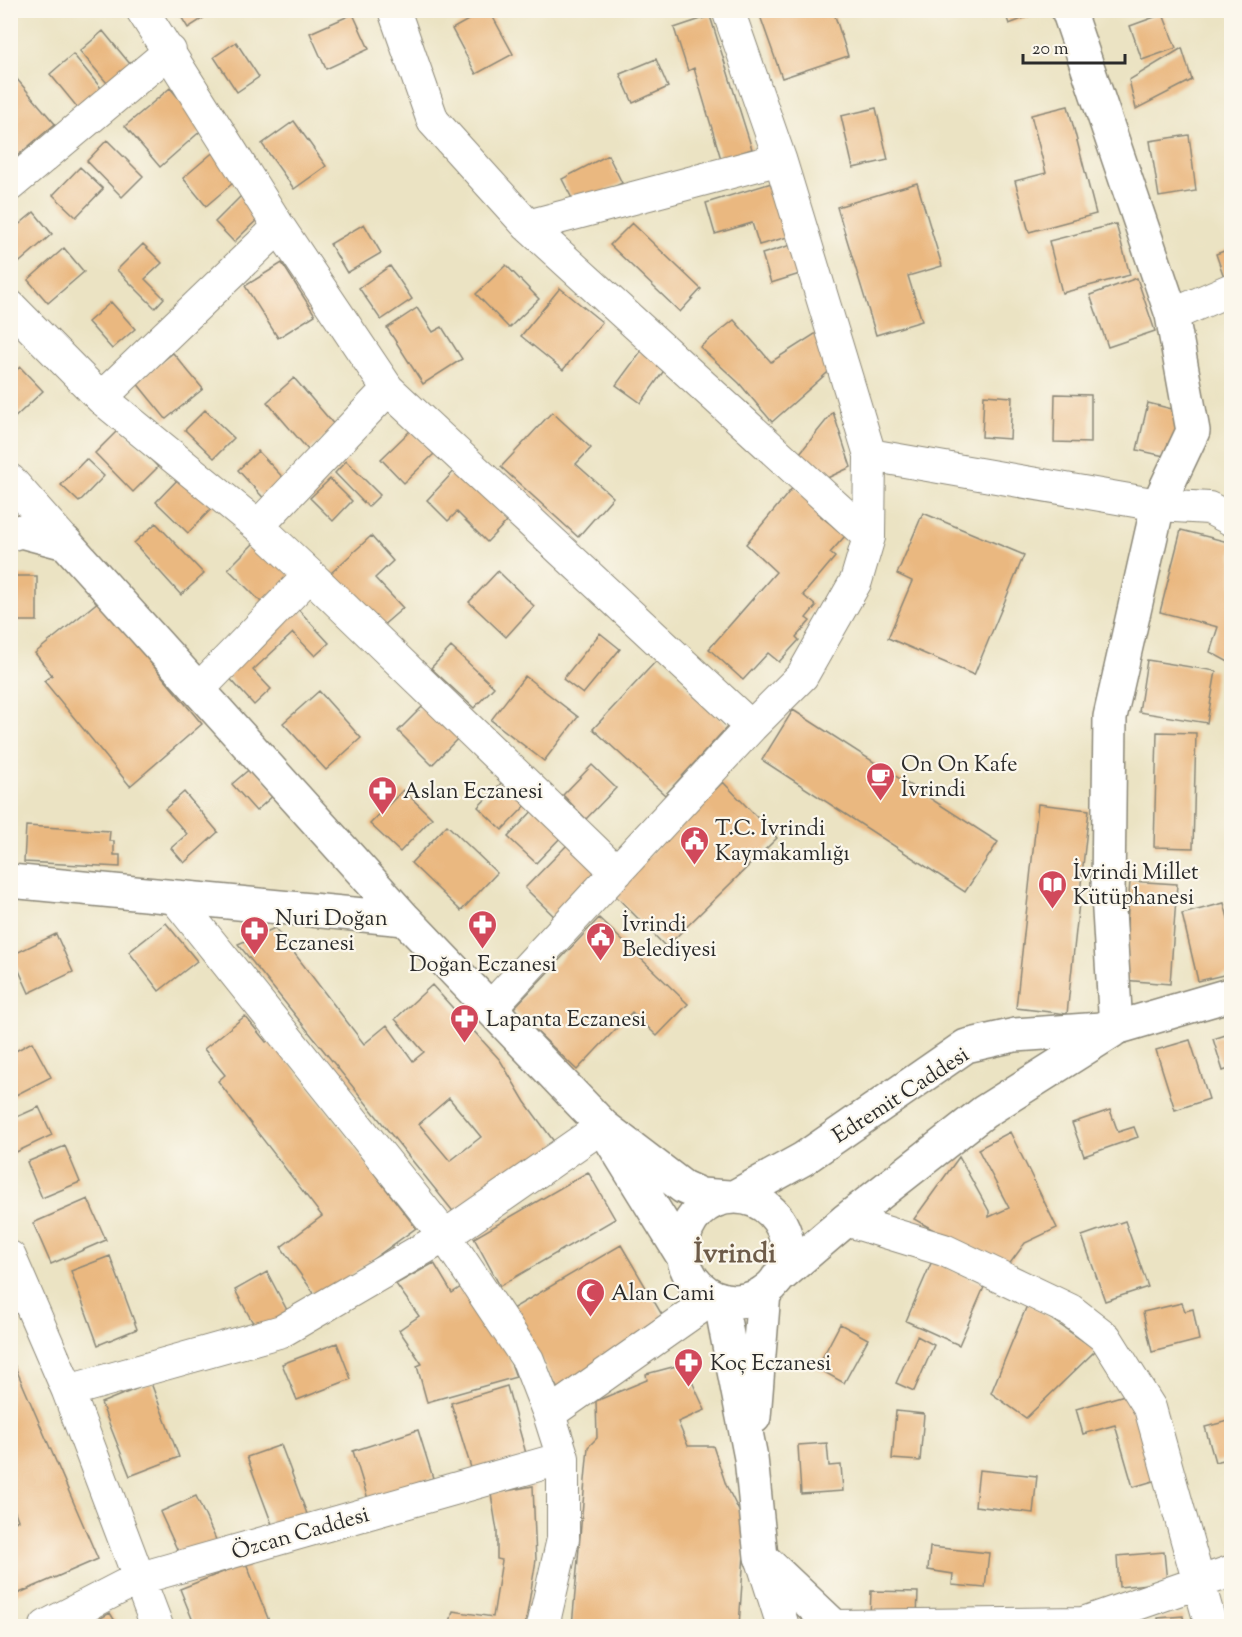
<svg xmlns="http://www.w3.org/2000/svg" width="1242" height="1637" viewBox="0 0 1242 1637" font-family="'Sorts Mill Goudy',serif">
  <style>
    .building { fill: #eab880; fill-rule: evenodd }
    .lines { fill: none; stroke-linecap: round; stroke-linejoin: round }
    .minor-casing { stroke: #8b8777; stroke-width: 34 }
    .tertiary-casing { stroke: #8b8777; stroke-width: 36 }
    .secondary-casing { stroke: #8b8777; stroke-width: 36 }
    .minor { stroke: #fff; stroke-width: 32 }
    .tertiary { stroke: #fff; stroke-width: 33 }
    .secondary { stroke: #fff; stroke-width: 33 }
    .labels { text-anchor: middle; stroke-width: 4.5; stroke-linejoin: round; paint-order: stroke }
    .poi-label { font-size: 22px; fill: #2b2b2b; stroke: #fbf7ec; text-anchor: start }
    .street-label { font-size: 22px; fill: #2b2b2b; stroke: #fbf7ec }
    .district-label { font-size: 28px; font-weight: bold; fill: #6e5c49; stroke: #fbf7ec }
  </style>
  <rect width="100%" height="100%" fill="#fbf7ec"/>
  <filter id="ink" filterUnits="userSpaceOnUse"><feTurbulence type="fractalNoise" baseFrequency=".0167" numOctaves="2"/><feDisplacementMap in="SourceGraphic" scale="12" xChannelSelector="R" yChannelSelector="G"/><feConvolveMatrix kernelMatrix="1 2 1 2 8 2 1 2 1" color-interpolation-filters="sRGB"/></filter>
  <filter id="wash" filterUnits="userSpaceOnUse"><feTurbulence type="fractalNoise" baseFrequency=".008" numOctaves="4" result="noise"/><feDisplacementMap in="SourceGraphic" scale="24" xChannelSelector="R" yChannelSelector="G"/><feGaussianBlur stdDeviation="1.35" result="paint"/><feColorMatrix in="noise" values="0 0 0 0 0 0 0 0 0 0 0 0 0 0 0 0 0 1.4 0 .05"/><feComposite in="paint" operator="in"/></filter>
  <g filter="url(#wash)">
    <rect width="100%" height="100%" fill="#ebe3c3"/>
    <g id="blocks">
      <path class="building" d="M 177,10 L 216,10 L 188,28 Z
        M 486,10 L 489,10 L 513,54 L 476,74 L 452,29 Z
        M 758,10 L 812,10 L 813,15 L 833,10 L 848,56 L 782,78 Z
        M 1004,10 L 1043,10 L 1043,11 L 1009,24 Z
        M 353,14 L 369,49 L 326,69 L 310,33 Z
        M 1163,14 L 1176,48 L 1142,60 L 1130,26 Z
        M 710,16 L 752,149 L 721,159 L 694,68 L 688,71 L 674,28 Z
        M 103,31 L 135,70 L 112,89 L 80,51 Z
        M 236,42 L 259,77 L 237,92 L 214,57 Z
        M 1182,48 L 1192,80 L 1136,109 L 1129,80 Z
        M 73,54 L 105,93 L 82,113 L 50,74 Z
        M 656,59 L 668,87 L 633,103 L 620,74 Z
        M 10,71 L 55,124 L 10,162 Z
        M 170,88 L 204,128 L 160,167 L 125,126 Z
        M 1068,106 L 1096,214 L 1029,232 L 1015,181 L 1046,173 L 1031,115 Z
        M 876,108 L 888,160 L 853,168 L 841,116 Z
        M 294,121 L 326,166 L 294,189 L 262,144 Z
        M 1189,135 L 1196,191 L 1159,197 L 1150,141 Z
        M 107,140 L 143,176 L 122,197 L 87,161 Z
        M 217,149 L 240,177 L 206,206 L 183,178 Z
        M 608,155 L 622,183 L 576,206 L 562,179 Z
        M 80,167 L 103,189 L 76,217 L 53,195 Z
        M 775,182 L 791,236 L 759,245 L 752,223 L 715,234 L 706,203 Z
        M 917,183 L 942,266 L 908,276 L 922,321 L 876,335 L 837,207 Z
        M 244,193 L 264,213 L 234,242 L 215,222 Z
        M 34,212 L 52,234 L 14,267 L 10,263 L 10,232 Z
        M 632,223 L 701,289 L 680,312 L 610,245 Z
        M 364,224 L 381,253 L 347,273 L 330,244 Z
        M 1116,224 L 1130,275 L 1062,293 L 1049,241 Z
        M 143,244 L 162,263 L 145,279 L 164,298 L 155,308 L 117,270 Z
        M 794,244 L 803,273 L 771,283 L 762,254 Z
        M 64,248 L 84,272 L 48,303 L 28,280 Z
        M 1232,248 L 1232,278 L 1225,280 L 1216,254 Z
        M 282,263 L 315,315 L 278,338 L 245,286 Z
        M 506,265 L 539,299 L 509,328 L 476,294 Z
        M 390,266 L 412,299 L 381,320 L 359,288 Z
        M 1137,278 L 1155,331 L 1108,347 L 1090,295 Z
        M 560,288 L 602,322 L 563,370 L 521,336 Z
        M 111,302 L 135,329 L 112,349 L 88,322 Z
        M 417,308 L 433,332 L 442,327 L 462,359 L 423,384 L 387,328 Z
        M 734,320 L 771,362 L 818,332 L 836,365 L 772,422 L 739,383 L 700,347 Z
        M 644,347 L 668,365 L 641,403 L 616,385 Z
        M 173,353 L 203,389 L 166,419 L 136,382 Z
        M 20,367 L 43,391 L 10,422 L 10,376 Z
        M 294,378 L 336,427 L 309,451 L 267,402 Z
        M 1055,394 L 1091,395 L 1091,443 L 1054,442 Z
        M 984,395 L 1012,397 L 1010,439 L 982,437 Z
        M 1148,403 L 1188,413 L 1178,459 L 1137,450 Z
        M 205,410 L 234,438 L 214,458 L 185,430 Z
        M 552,412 L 591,448 L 576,464 L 613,497 L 578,537 L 501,467 Z
        M 833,412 L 851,467 L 825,479 L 800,453 Z
        M 120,428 L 158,467 L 133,492 L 95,453 Z
        M 411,430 L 434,454 L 404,483 L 381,459 Z
        M 258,451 L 289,484 L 268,503 L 238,470 Z
        M 86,459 L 104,476 L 79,502 L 61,485 Z
        M 346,461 L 380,495 L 368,507 L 335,473 Z
        M 456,469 L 508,520 L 487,542 L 457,512 L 448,521 L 427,500 Z
        M 183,474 L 215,505 L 188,533 L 156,502 Z
        M 330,479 L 352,501 L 333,521 L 310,498 Z
        M 794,486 L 821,509 L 817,513 L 845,536 L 830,553 L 835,557 L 803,595 L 816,606 L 806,618 L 810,621 L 796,637 L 799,640 L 779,662 L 768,653 L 743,680 L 709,649 L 776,572 L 746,544 Z
        M 923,513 L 1024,555 L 974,675 L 888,638 L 912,581 L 897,574 Z
        M 156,523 L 204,574 L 181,595 L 134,543 Z
        M 1181,530 L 1232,543 L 1232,664 L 1210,652 L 1218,627 L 1160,612 Z
        M 371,536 L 393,561 L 375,578 L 403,608 L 381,627 L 331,573 Z
        M 256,541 L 298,582 L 270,611 L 228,569 Z
        M 498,571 L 534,606 L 506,637 L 469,602 Z
        M 10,576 L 37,576 L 37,621 L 10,621 Z
        M 99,601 L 202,724 L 130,786 L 44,681 L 52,675 L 35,653 Z
        M 297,608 L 329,643 L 315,656 L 293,633 L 253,670 L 271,689 L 254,705 L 226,674 Z
        M 600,633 L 620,649 L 583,694 L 563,679 Z
        M 451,647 L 494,687 L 474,708 L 431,668 Z
        M 657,660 L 728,726 L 665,795 L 593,729 Z
        M 1147,660 L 1216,671 L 1207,723 L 1139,712 Z
        M 525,676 L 578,717 L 544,761 L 491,720 Z
        M 319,691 L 361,738 L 326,770 L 283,723 Z
        M 428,701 L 461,735 L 432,765 L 398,731 Z
        M 793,710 L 998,842 L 965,892 L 762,760 Z
        M 1157,732 L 1196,733 L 1193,848 L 1154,847 Z
        M 592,765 L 616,788 L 586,819 L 563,795 Z
        M 253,766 L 276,793 L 256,811 L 232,784 Z
        M 507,777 L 531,800 L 502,830 L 478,807 Z
        M 723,782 L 777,838 L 666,947 L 612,892 Z
        M 403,790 L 432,818 L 400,852 L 370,824 Z
        M 184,792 L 218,832 L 184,863 L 171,848 L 187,834 L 165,809 Z
        M 1038,804 L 1089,810 L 1067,1014 L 1016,1008 Z
        M 537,806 L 565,833 L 536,863 L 508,837 Z
        M 447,825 L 497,873 L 461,911 L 411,863 Z
        M 26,826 L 110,831 L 109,841 L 114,841 L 114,855 L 120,855 L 120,867 L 24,862 Z
        M 572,840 L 608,875 L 561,923 L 525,888 Z
        M 1130,881 L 1177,884 L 1170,984 L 1123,980 Z
        M 1224,903 L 1232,933 L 1232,973 L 1198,981 L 1182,914 Z
        M 599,918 L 688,1004 L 657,1036 L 632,1012 L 577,1070 L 513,1009 Z
        M 166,923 L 197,961 L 159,991 L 129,952 Z
        M 275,928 L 364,1044 L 387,1025 L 413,1061 L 424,1052 L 395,1019 L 432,985 L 500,1060 L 525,1102 L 561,1151 L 460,1220 L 238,944 ZM 449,1098 L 481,1137 L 450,1161 L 419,1124 Z
        M 56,934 L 73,972 L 29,993 L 12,955 Z
        M 245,1016 L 266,1042 L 271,1039 L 416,1228 L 318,1299 L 281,1247 L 322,1216 L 218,1081 L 225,1075 L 204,1049 Z
        M 1232,1033 L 1232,1068 L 1223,1071 L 1213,1039 Z
        M 1190,1040 L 1209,1099 L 1175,1110 L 1156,1050 Z
        M 32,1042 L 51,1077 L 10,1098 L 10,1054 Z
        M 39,1107 L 52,1135 L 12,1154 L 10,1120 Z
        M 1110,1110 L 1118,1132 L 1134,1127 L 1138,1137 L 1084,1156 L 1072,1123 Z
        M 1010,1132 L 1057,1228 L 1025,1243 L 1005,1270 L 914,1219 L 959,1157 L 989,1211 L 989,1217 L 1009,1208 L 978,1149 Z
        M 65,1146 L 80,1182 L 42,1198 L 27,1162 Z
        M 588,1172 L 615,1219 L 500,1286 L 474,1238 Z
        M 88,1199 L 106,1240 L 51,1264 L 33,1223 Z
        M 1125,1221 L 1148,1287 L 1105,1301 L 1082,1236 Z
        M 621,1245 L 668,1325 L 558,1389 L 512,1309 Z
        M 110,1256 L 137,1329 L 98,1345 L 71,1271 Z
        M 932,1261 L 985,1285 L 959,1345 L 906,1321 Z
        M 434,1263 L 452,1293 L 464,1285 L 499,1330 L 516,1377 L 427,1402 L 417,1366 L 422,1364 L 399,1330 L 419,1316 L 396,1284 Z
        M 267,1272 L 289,1314 L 258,1332 L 235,1290 Z
        M 1028,1303 L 1096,1350 L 1026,1418 L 991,1393 Z
        M 1182,1303 L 1185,1311 L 1193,1309 L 1199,1340 L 1152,1352 L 1143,1312 Z
        M 840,1324 L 868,1339 L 844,1383 L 817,1368 Z
        M 917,1336 L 934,1345 L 914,1391 L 896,1383 Z
        M 337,1343 L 351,1379 L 297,1400 L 282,1364 Z
        M 10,1355 L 98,1559 L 10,1597 L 10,1523 L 18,1520 L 10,1498 Z
        M 684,1364 L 705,1410 L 678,1422 L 688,1446 L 713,1446 L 726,1485 L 746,1525 L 739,1626 L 572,1626 L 588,1447 L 597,1438 L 596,1401 L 647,1380 L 646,1374 Z
        M 151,1383 L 179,1457 L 130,1476 L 101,1403 Z
        M 507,1386 L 527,1457 L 472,1471 L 451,1403 Z
        M 1135,1392 L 1160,1479 L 1133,1487 L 1115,1425 L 1083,1434 L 1076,1409 Z
        M 896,1411 L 924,1414 L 920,1461 L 892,1459 Z
        M 1232,1420 L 1232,1458 L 1215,1462 L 1205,1427 Z
        M 418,1430 L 433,1478 L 368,1499 L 353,1451 Z
        M 827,1443 L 829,1466 L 841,1465 L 843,1491 L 801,1494 L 798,1445 Z
        M 281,1445 L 307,1514 L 273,1527 L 247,1457 Z
        M 979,1470 L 1037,1476 L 1033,1513 L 975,1506 Z
        M 533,1486 L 536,1560 L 525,1626 L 449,1626 L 453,1611 L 493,1617 L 502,1560 L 497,1559 L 497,1531 L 491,1494 Z
        M 196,1496 L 218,1544 L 182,1560 L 160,1512 Z
        M 930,1547 L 989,1553 L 985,1588 L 952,1585 L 953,1574 L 928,1570 Z
        M 1164,1552 L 1167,1582 L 1119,1587 L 1117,1556 Z
        M 246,1563 L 271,1626 L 195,1626 L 180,1589 Z
        M 871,1591 L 918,1592 L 917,1617 L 870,1617 Z
        M 110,1613 L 118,1626 L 86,1626 Z
        M 1183,1616 L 1184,1626 L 1159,1626 L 1158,1618 Z"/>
    </g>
  </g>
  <g filter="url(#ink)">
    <use href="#blocks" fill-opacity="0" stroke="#8b8777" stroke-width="1.5"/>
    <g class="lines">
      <defs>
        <path id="minor" d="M 142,10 L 279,227 L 388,389 L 751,727
          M 394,10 L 433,121 L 528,226 L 869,537
          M 10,185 L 170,51
          M 528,226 L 780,159
          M 10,306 L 101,398 L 258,526 L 310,575 L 617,872
          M 1172,315 L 1232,289
          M 101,398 L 279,227
          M 870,455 L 1158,505 L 1209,508 L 1232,520
          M 10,480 L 66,543
          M 258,526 L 388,389
          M 198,690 L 310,575
          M 175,898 L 445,1236 L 528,1360 L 549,1414 L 563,1458 L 563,1539 L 543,1626
          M 491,1007 L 751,727 L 802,676 L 856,581 L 869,537 L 870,455 L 780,159 L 728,10
          M 846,1220 L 944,1250 L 1070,1310 L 1106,1338 L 1150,1408 L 1211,1626
          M 10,1257 L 68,1391 L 157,1626
          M 68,1391 L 282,1331 L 445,1236 L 603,1126
          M 549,1414 L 715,1297
          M 761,1557 L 783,1626
          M 46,1626 L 137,1579 L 563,1458
          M 833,1626 L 1083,1623 L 1232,1571"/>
        <path id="tertiary" d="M 1068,10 L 1172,315 L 1193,431 L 1158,505 L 1110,717 L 1108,894 L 1116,1028
          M 720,1299 L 751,1458 L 761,1557 L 834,1626
          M 754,1417 L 764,1292"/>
        <path id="secondary" d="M 10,534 L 21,531 L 66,543 L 405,919 L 603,1126 L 683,1187 L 701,1195 L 729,1197
          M 10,881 L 405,919
          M 613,1143 L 684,1258
          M 734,1197 L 803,1159 L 966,1046 L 1015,1035 L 1116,1028 L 1232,994
          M683 1249a52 52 0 1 1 104 0a52 52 0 1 1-104 0Z
          M 777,1279 L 846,1220 L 984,1112 L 1112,1031"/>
      </defs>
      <use href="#minor" class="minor-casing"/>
      <use href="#tertiary" class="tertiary-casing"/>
      <use href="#secondary" class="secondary-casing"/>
      <use href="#minor" class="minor"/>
      <use href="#tertiary" class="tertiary"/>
      <use href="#secondary" class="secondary"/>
    </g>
  </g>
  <defs>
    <symbol id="cafe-pin" viewBox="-11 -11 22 30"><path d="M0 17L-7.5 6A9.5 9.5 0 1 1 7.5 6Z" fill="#d1495b" stroke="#fbf7ec"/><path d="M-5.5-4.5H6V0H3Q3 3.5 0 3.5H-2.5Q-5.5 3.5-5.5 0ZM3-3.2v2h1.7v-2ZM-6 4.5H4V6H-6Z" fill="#fff"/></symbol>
    <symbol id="pharmacy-pin" viewBox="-11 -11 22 30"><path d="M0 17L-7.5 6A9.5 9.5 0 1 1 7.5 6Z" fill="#d1495b" stroke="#fbf7ec"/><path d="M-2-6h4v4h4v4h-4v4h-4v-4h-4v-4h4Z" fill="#fff"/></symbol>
    <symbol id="civic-pin" viewBox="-11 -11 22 30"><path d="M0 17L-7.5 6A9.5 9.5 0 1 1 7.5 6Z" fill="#d1495b" stroke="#fbf7ec"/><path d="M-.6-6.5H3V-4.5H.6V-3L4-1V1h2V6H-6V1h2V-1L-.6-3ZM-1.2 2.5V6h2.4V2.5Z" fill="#fff"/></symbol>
    <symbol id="library-pin" viewBox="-11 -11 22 30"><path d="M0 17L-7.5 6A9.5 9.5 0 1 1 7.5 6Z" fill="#d1495b" stroke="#fbf7ec"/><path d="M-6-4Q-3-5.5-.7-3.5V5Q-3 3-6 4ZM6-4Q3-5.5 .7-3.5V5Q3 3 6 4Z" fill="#fff"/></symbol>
    <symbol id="mosque-pin" viewBox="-11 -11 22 30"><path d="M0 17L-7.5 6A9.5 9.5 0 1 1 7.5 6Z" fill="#d1495b" stroke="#fbf7ec"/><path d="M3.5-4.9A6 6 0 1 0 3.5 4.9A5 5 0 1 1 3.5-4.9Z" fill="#fff"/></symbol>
  </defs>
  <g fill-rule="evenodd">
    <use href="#cafe-pin" x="864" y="760" width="33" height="45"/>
    <use href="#pharmacy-pin" x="366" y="774" width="33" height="45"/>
    <use href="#civic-pin" x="678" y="824" width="33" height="45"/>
    <use href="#library-pin" x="1036" y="868" width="33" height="45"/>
    <use href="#pharmacy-pin" x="466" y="908" width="33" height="45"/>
    <use href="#pharmacy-pin" x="238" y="914" width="33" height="45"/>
    <use href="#civic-pin" x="584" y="920" width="33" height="45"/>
    <use href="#pharmacy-pin" x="448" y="1002" width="33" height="45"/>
    <use href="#mosque-pin" x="574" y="1276" width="33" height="45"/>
    <use href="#pharmacy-pin" x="672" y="1346" width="33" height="45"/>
  </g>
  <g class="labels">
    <g class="poi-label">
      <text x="901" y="771">On On Kafe<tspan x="901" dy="25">İvrindi</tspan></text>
      <text x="403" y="798">Aslan Eczanesi</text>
      <text x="715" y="835">T.C. İvrindi<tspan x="715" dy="25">Kaymakamlığı</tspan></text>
      <text x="1073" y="879">İvrindi Millet<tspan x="1073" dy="25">Kütüphanesi</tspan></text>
      <text x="275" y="925">Nuri Doğan<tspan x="275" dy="25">Eczanesi</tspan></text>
      <text x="622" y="931">İvrindi<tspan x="622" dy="25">Belediyesi</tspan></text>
      <text x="483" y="971" text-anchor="middle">Doğan Eczanesi</text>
      <text x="486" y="1026">Lapanta Eczanesi</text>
      <text x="611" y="1300">Alan Cami</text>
      <text x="710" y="1370">Koç Eczanesi</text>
    </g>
    <g class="street-label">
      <text transform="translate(900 1094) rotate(-33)" y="8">Edremit Caddesi</text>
      <text transform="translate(300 1532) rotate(-16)" y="8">Özcan Caddesi</text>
    </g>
    <g class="district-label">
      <text x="735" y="1262">İvrindi</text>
    </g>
  </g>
  <rect width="1242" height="1637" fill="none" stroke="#fbf7ec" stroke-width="36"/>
  <path d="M1023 54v9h102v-9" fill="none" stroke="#2b2b2b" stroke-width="3"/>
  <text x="1032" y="54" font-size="18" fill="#2b2b2b" stroke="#fbf7ec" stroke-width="4.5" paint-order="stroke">20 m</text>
</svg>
